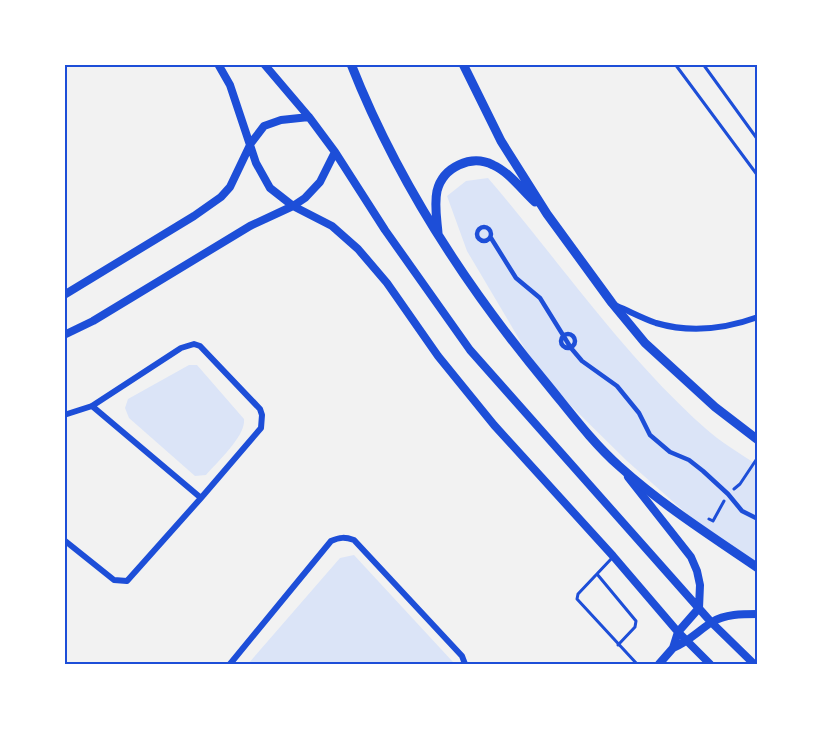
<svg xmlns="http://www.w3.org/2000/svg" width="822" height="729" viewBox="0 0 822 729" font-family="'Alegreya Sans',sans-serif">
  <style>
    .green { fill: #dbe4f7 }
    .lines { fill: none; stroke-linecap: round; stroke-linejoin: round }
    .path { stroke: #1d4ed8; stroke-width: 3 }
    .service { stroke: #1d4ed8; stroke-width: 3 }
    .pedestrian { stroke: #1d4ed8; stroke-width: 4.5 }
    .minor { stroke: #1d4ed8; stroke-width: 6 }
    .tertiary { stroke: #1d4ed8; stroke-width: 8 }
    .secondary { stroke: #1d4ed8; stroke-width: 9 }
    .neatline { fill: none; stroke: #1d4ed8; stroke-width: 2 }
  </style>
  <rect width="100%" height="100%" fill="#f2f2f2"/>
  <path class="green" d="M 488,178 C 560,262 622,354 705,428 C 720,442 740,453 757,465 L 757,563 L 695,521 L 627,461 L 560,395 L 528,354 L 467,251 L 447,196 L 466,181 Z
    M 189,365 L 197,365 L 244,419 C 246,436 217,462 206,475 L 195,476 L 129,418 L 125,408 L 128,399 Z
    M 354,555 L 453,662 L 453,664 L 248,664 L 340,558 Z"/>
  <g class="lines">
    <path class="path" d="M 734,489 L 740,484 L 758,457
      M 709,519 L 713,521 L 724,501"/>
    <path class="service" d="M 675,64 L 758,176
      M 703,64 L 758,140
      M 612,558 L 578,594 L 577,599 L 637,664
      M 597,574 L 636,621 L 635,627 L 618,645"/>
    <path class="pedestrian" d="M477 234a7 7 0 1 1 14 0a7 7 0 1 1-14 0Z
      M 491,238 L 516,278 L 540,298 L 571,348 L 582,361 L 617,386 L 639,413 L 650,435 L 670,452 L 689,460 L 703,471 L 728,494 L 742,511 L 758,519
      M561 341a7 7 0 1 1 14 0a7 7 0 1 1-14 0Z"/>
    <path class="minor" d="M 617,306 C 629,311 642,318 656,323 C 690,333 725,329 758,317
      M 92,406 L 201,498
      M 64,415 L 92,406 L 181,348 L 194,344 L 200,346 L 260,409 L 262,415 L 261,428 L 201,498 L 127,581 L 114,580 L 64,540
      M 230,664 L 331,541 C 340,537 345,537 354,540 L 462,656 L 465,664"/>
    <path class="tertiary" d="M 218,64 L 230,85 L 256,163 L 270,188 L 293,206 L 332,226 L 358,249 L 387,283 L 438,356 L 494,425 L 613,556 L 678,632 L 710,664
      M 264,64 L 309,117 L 335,152 L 385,230 L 470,350 L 711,622 L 754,664
      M 64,295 L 194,216 L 221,197 L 230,187 L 251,143 L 264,126 L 281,120 L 309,117
      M 64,335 L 93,321 L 250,226 L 293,206 L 305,198 L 320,182 L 335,152
      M 628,477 L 691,557 L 697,571 L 700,585 L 699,608 L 678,632 L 673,648 L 659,664
      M 673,648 C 688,642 698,631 712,622 C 725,614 742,614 758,614"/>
    <path class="secondary" d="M 351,64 C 397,181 467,288 547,384 C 570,412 592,442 619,466 C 661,504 711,536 758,568
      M 463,64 L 501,141 L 547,214 L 612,303 L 645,343 L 715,407 L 758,440
      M 438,233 C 437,220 434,205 437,191 C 443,167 471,154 493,165 C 509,172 522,190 535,202"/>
  </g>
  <rect width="822" height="729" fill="none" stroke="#ffffff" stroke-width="132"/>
  <rect x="66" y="66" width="690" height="597" class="neatline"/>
</svg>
